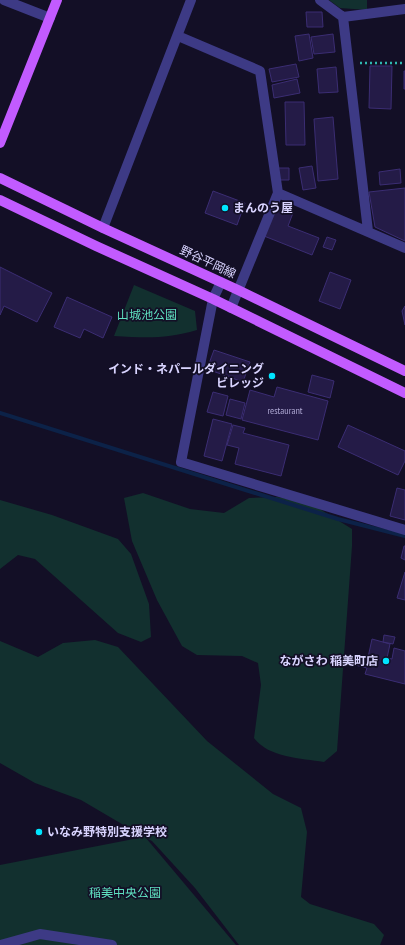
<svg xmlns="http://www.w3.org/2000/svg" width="405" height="945" viewBox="0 0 405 945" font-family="'PT Sans Narrow','Noto Sans JP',sans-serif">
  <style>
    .green { fill: #12302f }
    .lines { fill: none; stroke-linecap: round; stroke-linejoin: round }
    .stream { stroke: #0c2248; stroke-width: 4 }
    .building { fill: #241b47; stroke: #3b2d73 }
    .path { stroke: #2fb8b0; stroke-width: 2.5; stroke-dasharray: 2 3; stroke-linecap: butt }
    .minor { stroke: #3d3a85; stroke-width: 10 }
    .major { stroke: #c25bff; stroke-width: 10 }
    .poi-dot { fill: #00e5ff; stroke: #130f26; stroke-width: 1.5 }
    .labels { text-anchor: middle; stroke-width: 3.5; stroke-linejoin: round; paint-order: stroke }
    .number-label { font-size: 10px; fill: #aca6d1 }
    .poi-label { font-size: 12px; font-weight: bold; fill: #d9d4ff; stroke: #130f26; text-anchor: start }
    .street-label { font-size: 12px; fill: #d9d4ff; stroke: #130f26 }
    .park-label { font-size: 12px; fill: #5fe0c0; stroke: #130f26 }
  </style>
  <rect width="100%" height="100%" fill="#130f26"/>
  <path class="green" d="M 329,0 L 367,0 L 367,10 L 340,8 Z
    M 134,285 L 195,311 L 197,330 C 166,339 147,338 114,336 Z
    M 143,493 L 190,509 L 224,513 L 249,498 L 277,497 L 310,503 L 352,529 L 352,546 L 337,751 L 324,762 C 301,758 269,758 254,738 L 261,685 L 258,663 L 242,656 L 197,655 L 182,646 L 157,600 L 132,541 L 124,498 Z
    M 0,500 L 52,515 L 118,539 L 131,554 L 149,604 L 151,637 L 141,642 L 118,633 L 35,559 L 18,555 L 0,569 Z
    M 95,640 L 118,647 L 207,741 L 273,794 L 301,808 L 307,832 L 301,897 L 310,904 L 374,924 L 384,935 L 380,945 L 239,945 L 195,888 L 152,841 L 146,838 L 236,945 L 0,945 L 0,865 L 144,837 L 81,800 L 35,783 L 0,763 L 0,641 L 38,657 L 63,643 Z"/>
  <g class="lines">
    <path class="stream" d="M 0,413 L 338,519 L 405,536"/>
  </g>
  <path class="building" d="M 306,12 L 322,12 L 323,27 L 307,27 Z
    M 309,34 L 313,58 L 299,61 L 295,36 Z
    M 333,34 L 335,52 L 314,54 L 311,37 Z
    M 296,64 L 299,77 L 272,82 L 269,69 Z
    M 370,66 L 392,66 L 391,109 L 369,108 Z
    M 336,67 L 338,92 L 319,93 L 317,69 Z
    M 404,71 L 405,71 L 405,89 L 404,89 Z
    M 297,79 L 300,93 L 274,98 L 272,85 Z
    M 285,102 L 304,102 L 305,145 L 286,145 Z
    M 333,117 L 338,179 L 318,181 L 314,119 Z
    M 312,166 L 316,188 L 303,190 L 299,168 Z
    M 278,168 L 289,168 L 289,180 L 278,180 Z
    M 400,169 L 401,183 L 380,185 L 379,172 Z
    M 405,188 L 405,241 L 375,227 L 369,192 Z
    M 213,191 L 245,203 L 237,225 L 205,213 Z
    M 275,206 L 293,213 L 288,226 L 319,238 L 312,255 L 264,236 Z
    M 327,237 L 336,240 L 332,250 L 323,247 Z
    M 0,267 L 52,293 L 37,322 L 4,306 L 0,315 Z
    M 330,272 L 351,280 L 340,309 L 319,301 Z
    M 67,297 L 112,317 L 103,338 L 84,329 L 80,338 L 54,327 Z
    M 405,306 L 405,325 L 402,311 Z
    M 214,350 L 250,362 L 243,382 L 207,369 Z
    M 312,375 L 334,381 L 330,398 L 308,392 Z
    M 277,387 L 328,401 L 318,440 L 242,420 L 250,390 L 274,397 Z
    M 213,392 L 228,396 L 223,416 L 207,412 Z
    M 230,399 L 245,403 L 241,419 L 226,415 Z
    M 213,419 L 232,424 L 222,461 L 204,456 Z
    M 233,425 L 245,428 L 243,433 L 289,445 L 281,476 L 235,464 L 239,448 L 227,445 Z
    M 348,425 L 405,451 L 405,461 L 398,475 L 338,447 Z
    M 397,488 L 405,490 L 405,520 L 390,516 Z
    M 404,546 L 405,546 L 405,560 L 401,558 Z
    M 405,572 L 405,600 L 397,598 Z
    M 384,635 L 395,637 L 393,644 L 383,642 Z
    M 372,639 L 390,644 L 387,658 L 392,659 L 394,648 L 405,651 L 405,684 L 365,674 L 367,668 L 355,665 L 357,659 L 367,662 Z"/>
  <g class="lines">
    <path class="path" d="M 360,63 L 405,63"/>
    <path class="minor" d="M 4,0 L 50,18
      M 320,0 L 343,17 L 405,9
      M 343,17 L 368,231
      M 178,36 L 260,71 L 278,193 L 231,308
      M 278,193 L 405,248
      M 103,228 L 191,0
      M 221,282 L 213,299 L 181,462 L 405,530
      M 1,945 L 40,934 L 112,945"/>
    <path class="major" d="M 0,143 L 57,0
      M 0,178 L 103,228 L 238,290 L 405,371
      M 0,200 L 96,246 L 213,299 L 405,393"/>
  </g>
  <g class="poi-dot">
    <circle cx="225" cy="208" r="4"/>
    <circle cx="272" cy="376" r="4"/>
    <circle cx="386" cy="661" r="4"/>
    <circle cx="39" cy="832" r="4"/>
  </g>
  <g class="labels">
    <g class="number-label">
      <text x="285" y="414">restaurant</text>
    </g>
    <g class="poi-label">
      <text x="233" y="212">まんのう屋</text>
      <text x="264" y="373" text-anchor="end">インド・ネパールダイニング<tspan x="264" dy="14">ビレッジ</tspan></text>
      <text x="378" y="665" text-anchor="end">ながさわ 稲美町店</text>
      <text x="47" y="836">いなみ野特別支援学校</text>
    </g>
    <g class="street-label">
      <text transform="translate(208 262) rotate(25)" y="4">野谷平岡線</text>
    </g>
    <g class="park-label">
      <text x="147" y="319">山城池公園</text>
      <text x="125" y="897">稲美中央公園</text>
    </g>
  </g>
</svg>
